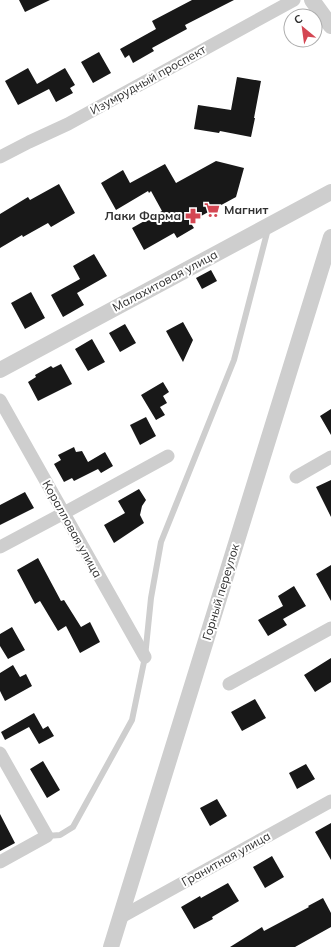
<svg xmlns="http://www.w3.org/2000/svg" width="331" height="947" viewBox="0 0 331 947" font-family="Mulish,sans-serif">
  <style>
    .building { fill: #181818 }
    .lines { fill: none; stroke-linecap: round; stroke-linejoin: round }
    .service { stroke: #cecece; stroke-width: 6 }
    .minor { stroke: #cecece; stroke-width: 13 }
    .tertiary { stroke: #cecece; stroke-width: 16 }
    .labels { text-anchor: middle; stroke-width: 4; stroke-linejoin: round; paint-order: stroke }
    .street-label { font-size: 12px; fill: #313131; stroke: #fff }
    .poi-label { font-size: 12px; font-weight: bold; fill: #313131; stroke: #fff; text-anchor: start }
  </style>
  <rect width="100%" height="100%" fill="#fff"/>
  <path class="building" d="M 19,0 L 50,0 L 25,12 Z
    M 192,0 L 234,0 L 185,25 L 187,29 L 152,48 L 154,51 L 133,63 L 129,55 L 125,58 L 120,49 L 156,29 L 152,21 Z
    M 99,52 L 111,73 L 93,83 L 81,62 Z
    M 28,68 L 37,84 L 65,68 L 75,85 L 70,88 L 73,93 L 56,102 L 49,89 L 18,105 L 5,81 Z
    M 237,77 L 261,81 L 254,118 L 255,118 L 251,137 L 220,131 L 219,133 L 194,129 L 198,105 L 231,110 Z
    M 216,161 L 244,168 L 236,197 L 190,222 L 194,228 L 177,238 L 174,233 L 144,250 L 132,228 L 162,211 L 151,191 L 149,193 L 148,191 L 116,210 L 101,183 L 123,170 L 130,183 L 165,164 L 176,183 Z
    M 59,184 L 75,213 L 51,227 L 48,223 L 23,237 L 22,235 L 0,248 L 0,214 L 28,197 L 30,200 Z
    M 94,254 L 107,276 L 77,293 L 84,305 L 63,317 L 51,295 L 80,279 L 73,266 Z
    M 211,270 L 217,281 L 202,289 L 196,278 Z
    M 31,292 L 45,318 L 25,329 L 11,303 Z
    M 183,322 L 193,340 L 183,362 L 166,331 Z
    M 125,324 L 136,343 L 120,352 L 109,333 Z
    M 92,339 L 105,362 L 88,371 L 75,349 Z
    M 61,364 L 72,384 L 38,401 L 28,382 L 36,377 L 35,375 L 51,366 L 53,368 Z
    M 163,382 L 169,392 L 163,396 L 167,403 L 160,407 L 165,415 L 156,420 L 141,395 Z
    M 331,409 L 331,435 L 320,416 Z
    M 146,417 L 156,436 L 140,445 L 130,425 Z
    M 74,447 L 76,452 L 82,451 L 88,462 L 105,452 L 113,466 L 101,473 L 98,469 L 74,481 L 72,478 L 64,482 L 54,464 L 61,460 L 58,455 Z
    M 331,480 L 331,517 L 316,487 Z
    M 139,489 L 146,500 L 142,506 L 140,515 L 144,523 L 114,543 L 104,525 L 125,513 L 118,501 Z
    M 25,492 L 34,508 L 0,525 L 0,505 Z
    M 38,558 L 61,601 L 64,600 L 81,627 L 90,622 L 100,642 L 80,653 L 66,626 L 58,631 L 40,601 L 35,604 L 17,570 Z
    M 331,565 L 331,601 L 316,574 Z
    M 294,586 L 306,606 L 283,619 L 287,625 L 268,636 L 258,620 L 283,606 L 278,596 Z
    M 12,627 L 25,650 L 8,659 L 0,646 L 0,634 Z
    M 331,658 L 331,682 L 315,692 L 304,675 Z
    M 13,665 L 20,677 L 26,674 L 32,686 L 5,701 L 0,691 L 0,673 Z
    M 255,699 L 266,718 L 242,731 L 231,712 Z
    M 34,713 L 43,729 L 48,726 L 54,736 L 39,744 L 29,727 L 5,740 L 1,732 Z
    M 43,761 L 60,790 L 47,798 L 30,769 Z
    M 306,764 L 315,779 L 297,789 L 289,773 Z
    M 217,799 L 227,816 L 210,826 L 200,808 Z
    M 0,814 L 15,843 L 0,851 Z
    M 331,823 L 331,860 L 315,832 Z
    M 272,856 L 284,877 L 265,888 L 253,867 Z
    M 228,883 L 239,901 L 212,917 L 213,919 L 194,929 L 181,907 L 200,896 L 201,898 Z
    M 323,898 L 331,913 L 331,927 L 295,947 L 230,947 L 262,927 L 264,931 L 309,907 L 308,906 Z"/>
  <g class="lines">
    <path class="service" d="M 47,836 L 60,835 L 73,827 L 132,720 L 145,657 L 151,598 L 161,542 L 234,360 L 268,229"/>
    <path class="minor" d="M 0,157 L 29,142 L 68,124 L 294,0
      M 0,400 L 145,657
      M 296,477 L 331,457
      M 0,547 L 64,513 L 168,456
      M 229,684 L 331,628
      M 0,753 L 47,836 L 0,862
      M 121,917 L 331,801"/>
    <path class="tertiary" d="M 312,0 L 331,26
      M 0,370 L 331,192
      M 111,947 L 331,237"/>
  </g>
  <defs>
    <symbol id="supermarket-bare" viewBox="-9 -9 18 18"><path d="M-6-5.5h2.5l.6 2H6L4.5 2H-2.5L-4.4-4H-6ZM-1.5 3.2a1.3 1.3 0 1 0 .1 0ZM3 3.2a1.3 1.3 0 1 0 .1 0Z" fill="#d44753" stroke="#fff" stroke-width="2.5" paint-order="stroke"/></symbol>
    <symbol id="pharmacy-bare" viewBox="-9 -9 18 18"><path d="M-2-6h4v4h4v4h-4v4h-4v-4h-4v-4h4Z" fill="#d44753" stroke="#fff" stroke-width="2.5" paint-order="stroke"/></symbol>
  </defs>
  <g fill-rule="evenodd">
    <use href="#supermarket-bare" x="201" y="199" width="22" height="22"/>
    <use href="#pharmacy-bare" x="182" y="205" width="22" height="22"/>
  </g>
  <g class="labels">
    <g class="street-label">
      <text transform="translate(148 80) rotate(-29)" y="4">Изумрудный проспект</text>
      <text transform="translate(165 281) rotate(-28)" y="4">Малахитовая улица</text>
      <text transform="translate(72 529) rotate(61)" y="4">Коралловая улица</text>
      <text transform="translate(221 592) rotate(-73)" y="4">Горный переулок</text>
      <text transform="translate(226 859) rotate(-29)" y="4">Гранитная улица</text>
    </g>
    <g class="poi-label">
      <text x="224" y="214">Магнит</text>
      <text x="181" y="220" text-anchor="end">Лаки Фарма</text>
    </g>
  </g>
  <g transform="translate(303 28) rotate(331)"><circle r="19" fill="#ffffff" stroke="#adadad"/>
  <path d="M0-3L7 15L0 10L-7 15Z" fill="#d44753"/>
  <text y="-6" font-size="11" font-weight="bold" text-anchor="middle" fill="#313131">С</text>
  </g>
</svg>
